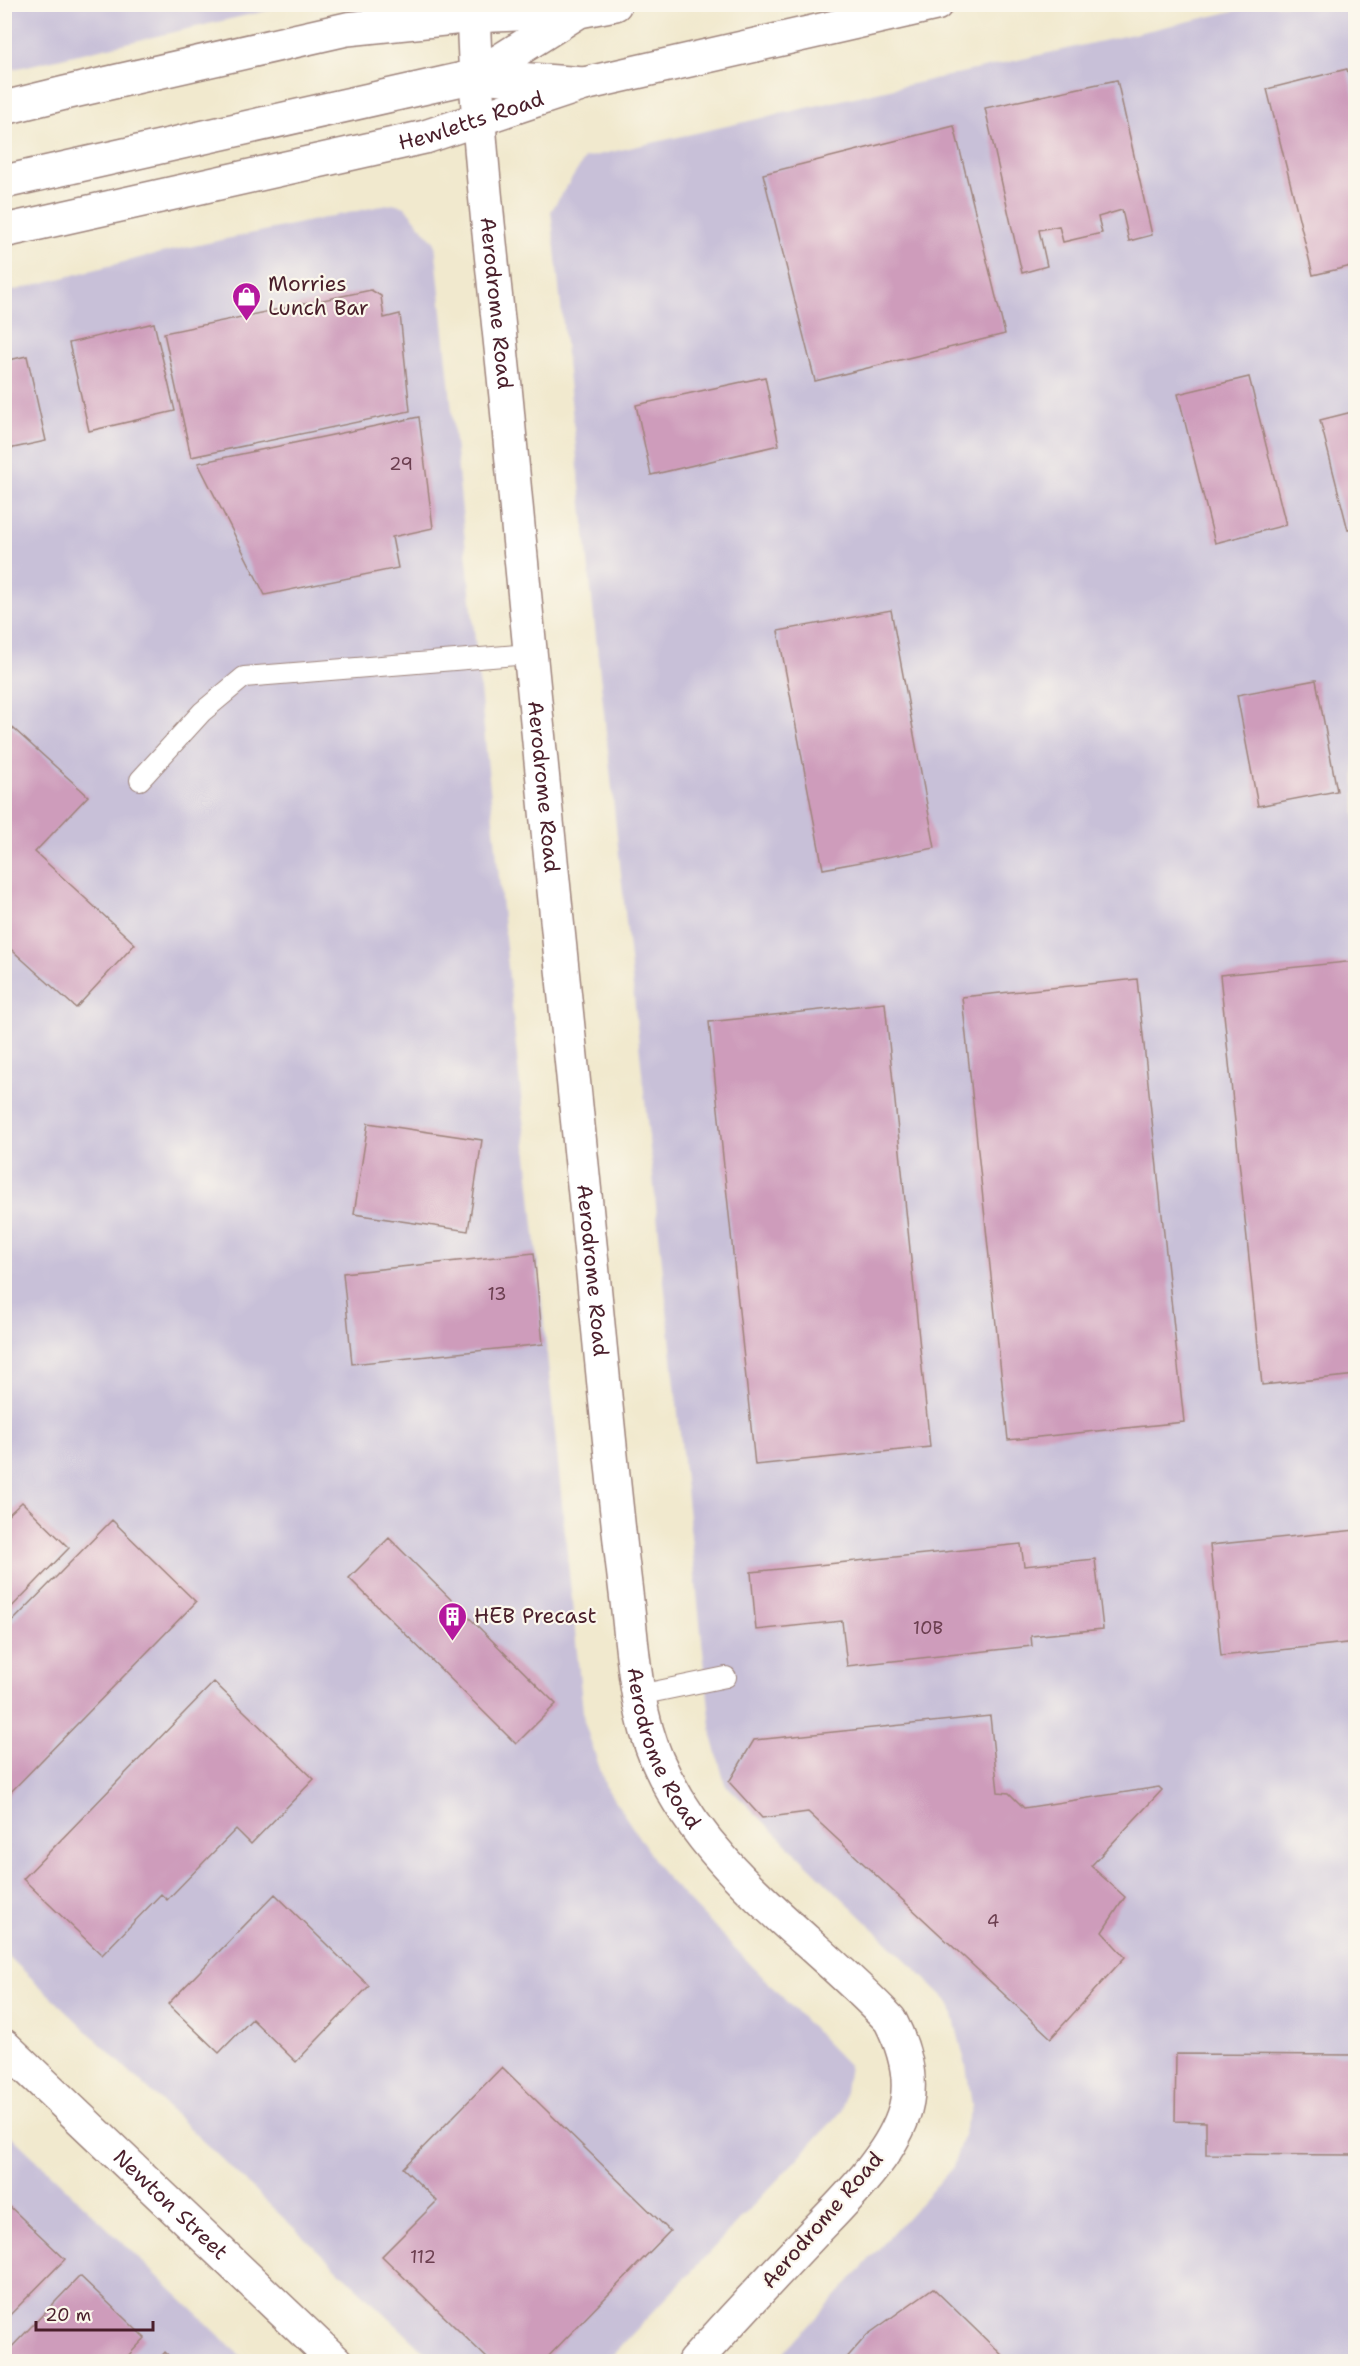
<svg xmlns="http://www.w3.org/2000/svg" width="1360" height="2366" viewBox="0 0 1360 2366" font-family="'Shantell Sans',sans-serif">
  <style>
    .industrial { fill: #c8c0d8 }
    .building { fill: #ce9cbb }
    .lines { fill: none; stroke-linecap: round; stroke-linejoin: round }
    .service-casing { stroke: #9e847c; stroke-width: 22 }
    .tertiary-casing { stroke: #9e847c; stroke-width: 36 }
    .secondary-casing { stroke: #9e847c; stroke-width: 36 }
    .trunk-casing { stroke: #9e847c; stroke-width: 36 }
    .service { stroke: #fff; stroke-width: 20 }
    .tertiary { stroke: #fff; stroke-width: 33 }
    .secondary { stroke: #fff; stroke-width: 33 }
    .trunk { stroke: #fff; stroke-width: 33 }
    .labels { text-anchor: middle; stroke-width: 4.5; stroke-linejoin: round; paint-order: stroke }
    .number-label { font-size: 18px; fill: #6b3e4f }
    .street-label { font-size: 21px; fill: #4a1f2b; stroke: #fbf7ec }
    .poi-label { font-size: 21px; fill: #4a1f2b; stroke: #fbf7ec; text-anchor: start }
  </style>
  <rect width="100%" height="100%" fill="#fbf7ec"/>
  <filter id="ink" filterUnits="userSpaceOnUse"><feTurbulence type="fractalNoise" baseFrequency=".0167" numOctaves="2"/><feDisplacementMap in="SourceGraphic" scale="12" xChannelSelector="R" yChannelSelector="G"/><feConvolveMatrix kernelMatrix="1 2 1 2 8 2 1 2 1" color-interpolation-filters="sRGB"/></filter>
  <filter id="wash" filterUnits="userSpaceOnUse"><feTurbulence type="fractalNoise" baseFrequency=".008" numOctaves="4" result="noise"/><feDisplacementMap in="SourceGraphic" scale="24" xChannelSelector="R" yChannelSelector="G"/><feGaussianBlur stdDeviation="1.35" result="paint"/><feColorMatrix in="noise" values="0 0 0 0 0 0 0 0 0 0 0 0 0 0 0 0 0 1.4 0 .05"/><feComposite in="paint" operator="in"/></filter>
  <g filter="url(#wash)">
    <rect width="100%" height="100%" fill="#f1e9ce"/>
    <path class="industrial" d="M 5,4 L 292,4 L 292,5 L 5,71 Z
      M 1261,5 L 1355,5 L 1355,2361 L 777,2361 L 953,2167 L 972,2106 L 966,2066 L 950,2003 L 725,1784 L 712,1736 L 551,211 L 585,158 Z
      M 397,204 L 405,207 L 435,243 L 584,1721 L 606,1787 L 663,1874 L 849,2066 L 842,2111 L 607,2361 L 434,2361 L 5,1953 L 4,293 L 147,256 L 385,205 Z
      M 5,2130 L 246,2361 L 5,2361 Z"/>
    <g id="blocks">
      <path class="building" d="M 1347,69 L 1356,105 L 1356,265 L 1313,275 L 1267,89 Z
        M 1117,80 L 1152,235 L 1129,241 L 1122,210 L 1098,217 L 1102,233 L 1063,242 L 1059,226 L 1039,230 L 1047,266 L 1022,273 L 985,108 Z
        M 954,126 L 1005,334 L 815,381 L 763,174 Z
        M 371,290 L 381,296 L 384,318 L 400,314 L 410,411 L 191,457 L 164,333 Z
        M 154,323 L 175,411 L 89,431 L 69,343 Z
        M 27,356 L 46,441 L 4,450 L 4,361 Z
        M 765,377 L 779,445 L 651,475 L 636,405 Z
        M 1249,377 L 1286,525 L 1215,543 L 1178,394 Z
        M 1356,411 L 1356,528 L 1348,530 L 1320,420 Z
        M 419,417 L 433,528 L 392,537 L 398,568 L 265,595 L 198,463 Z
        M 891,610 L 935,848 L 823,869 L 778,631 Z
        M 1316,680 L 1337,791 L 1258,806 L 1237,695 Z
        M 4,720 L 88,796 L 35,852 L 135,944 L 76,1008 L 4,943 Z
        M 1356,961 L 1356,1375 L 1262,1385 L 1220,975 Z
        M 1137,979 L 1184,1422 L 1008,1440 L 962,997 Z
        M 885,1003 L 930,1447 L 755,1465 L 709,1022 Z
        M 368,1123 L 482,1140 L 468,1231 L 354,1214 Z
        M 534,1253 L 543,1344 L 352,1364 L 343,1273 Z
        M 22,1502 L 69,1548 L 4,1615 L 4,1519 Z
        M 112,1520 L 196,1602 L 4,1799 L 4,1630 Z
        M 1356,1530 L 1356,1642 L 1221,1656 L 1210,1545 Z
        M 389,1538 L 556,1704 L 516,1744 L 349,1578 Z
        M 1021,1544 L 1024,1566 L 1095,1559 L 1103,1629 L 1031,1636 L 1032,1646 L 847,1666 L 842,1621 L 756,1630 L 751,1572 Z
        M 214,1682 L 314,1779 L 251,1844 L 236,1829 L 167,1900 L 161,1894 L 102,1955 L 23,1879 Z
        M 990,1716 L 998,1792 L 1009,1793 L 1024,1808 L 1159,1787 L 1162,1790 L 1091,1866 L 1125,1897 L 1102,1932 L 1125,1957 L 1051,2038 L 808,1812 L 762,1818 L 729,1782 L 754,1740 Z
        M 275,1894 L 369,1986 L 296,2062 L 252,2019 L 219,2053 L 168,2004 Z
        M 1176,2054 L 1356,2055 L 1356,2155 L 1206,2154 L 1206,2122 L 1175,2121 Z
        M 502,2067 L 670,2231 L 543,2362 L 491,2362 L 382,2256 L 437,2201 L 403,2168 Z
        M 4,2201 L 65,2259 L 4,2321 Z
        M 80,2276 L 145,2338 L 122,2362 L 4,2362 L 4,2355 Z
        M 933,2288 L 1009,2362 L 843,2362 L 867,2335 Z
        M 165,2352 L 175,2362 L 156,2362 Z"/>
    </g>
  </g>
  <g filter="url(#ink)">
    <use href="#blocks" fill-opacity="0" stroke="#9e847c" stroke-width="1.5"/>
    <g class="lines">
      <defs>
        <path id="service" d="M 140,780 L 202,712 L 244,677 L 530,654
          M 639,1695 L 726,1677"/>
        <g id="tertiary">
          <path id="s1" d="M 473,4 C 476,139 494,273 507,407 C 532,686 562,965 590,1244 C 602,1361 612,1477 626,1593 C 633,1649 635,1709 657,1760 C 706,1872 809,1934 890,2020 C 905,2049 915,2083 903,2116 C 887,2161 841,2204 809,2238 C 770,2279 732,2320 694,2362"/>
          <path id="s2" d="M 4,2046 L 336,2362"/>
        </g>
        <g id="secondary">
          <path d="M 4,108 L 65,93 L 347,29 L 473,16 L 579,11"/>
          <path id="s3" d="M 4,231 L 425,137 L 584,84"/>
        </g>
        <path id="trunk" d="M 476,76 L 579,11 L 615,4
          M 4,182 L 476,76 L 584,84 L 936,4"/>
      </defs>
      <use href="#service" class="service-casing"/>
      <use href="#tertiary" class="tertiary-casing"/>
      <use href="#secondary" class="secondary-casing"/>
      <use href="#trunk" class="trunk-casing"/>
      <use href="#service" class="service"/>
      <use href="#tertiary" class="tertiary"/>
      <use href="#secondary" class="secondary"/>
      <use href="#trunk" class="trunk"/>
    </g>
  </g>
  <defs>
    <symbol id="shop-pin" viewBox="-11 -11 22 30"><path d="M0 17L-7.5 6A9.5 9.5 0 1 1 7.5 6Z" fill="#b5179e" stroke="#fbf7ec"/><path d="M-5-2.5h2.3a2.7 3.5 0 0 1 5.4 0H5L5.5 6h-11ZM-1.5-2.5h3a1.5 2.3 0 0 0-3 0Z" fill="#fff"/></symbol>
    <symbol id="building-pin" viewBox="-11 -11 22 30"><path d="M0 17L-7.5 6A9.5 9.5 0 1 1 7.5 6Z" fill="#b5179e" stroke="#fbf7ec"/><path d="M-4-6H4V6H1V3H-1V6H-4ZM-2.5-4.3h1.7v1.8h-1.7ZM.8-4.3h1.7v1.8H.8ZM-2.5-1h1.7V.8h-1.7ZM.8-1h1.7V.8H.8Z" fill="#fff"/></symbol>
  </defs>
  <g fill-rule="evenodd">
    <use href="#shop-pin" x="230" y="280" width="33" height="45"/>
    <use href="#building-pin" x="436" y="1600" width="33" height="45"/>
  </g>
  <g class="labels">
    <g class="number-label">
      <text x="401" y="470">29</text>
      <text x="497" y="1300">13</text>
      <text x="928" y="1634">10B</text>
      <text x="993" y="1927">4</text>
      <text x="423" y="2263">112</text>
    </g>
    <g class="street-label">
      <text dy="7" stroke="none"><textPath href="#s3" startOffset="480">Hewletts Road</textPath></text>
      <text dy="7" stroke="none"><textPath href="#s1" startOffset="300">Aerodrome Road</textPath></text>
      <text dy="7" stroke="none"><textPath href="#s1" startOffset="786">Aerodrome Road</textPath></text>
      <text dy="7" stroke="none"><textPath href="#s1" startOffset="1272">Aerodrome Road</textPath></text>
      <text dy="7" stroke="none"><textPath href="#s1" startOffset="1758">Aerodrome Road</textPath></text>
      <text dy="7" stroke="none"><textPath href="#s2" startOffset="230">Newton Street</textPath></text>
      <text transform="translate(822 2220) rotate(-49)" y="7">Aerodrome Road</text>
    </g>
    <g class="poi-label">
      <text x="268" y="291">Morries<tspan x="268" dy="24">Lunch Bar</tspan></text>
      <text x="474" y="1623">HEB Precast</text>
    </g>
  </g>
  <rect width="1360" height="2366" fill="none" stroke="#fbf7ec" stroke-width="24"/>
  <path d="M36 2321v9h117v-9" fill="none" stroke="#4a1f2b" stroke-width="3"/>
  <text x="45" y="2321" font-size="18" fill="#4a1f2b" stroke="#fbf7ec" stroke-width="4.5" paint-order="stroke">20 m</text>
</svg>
